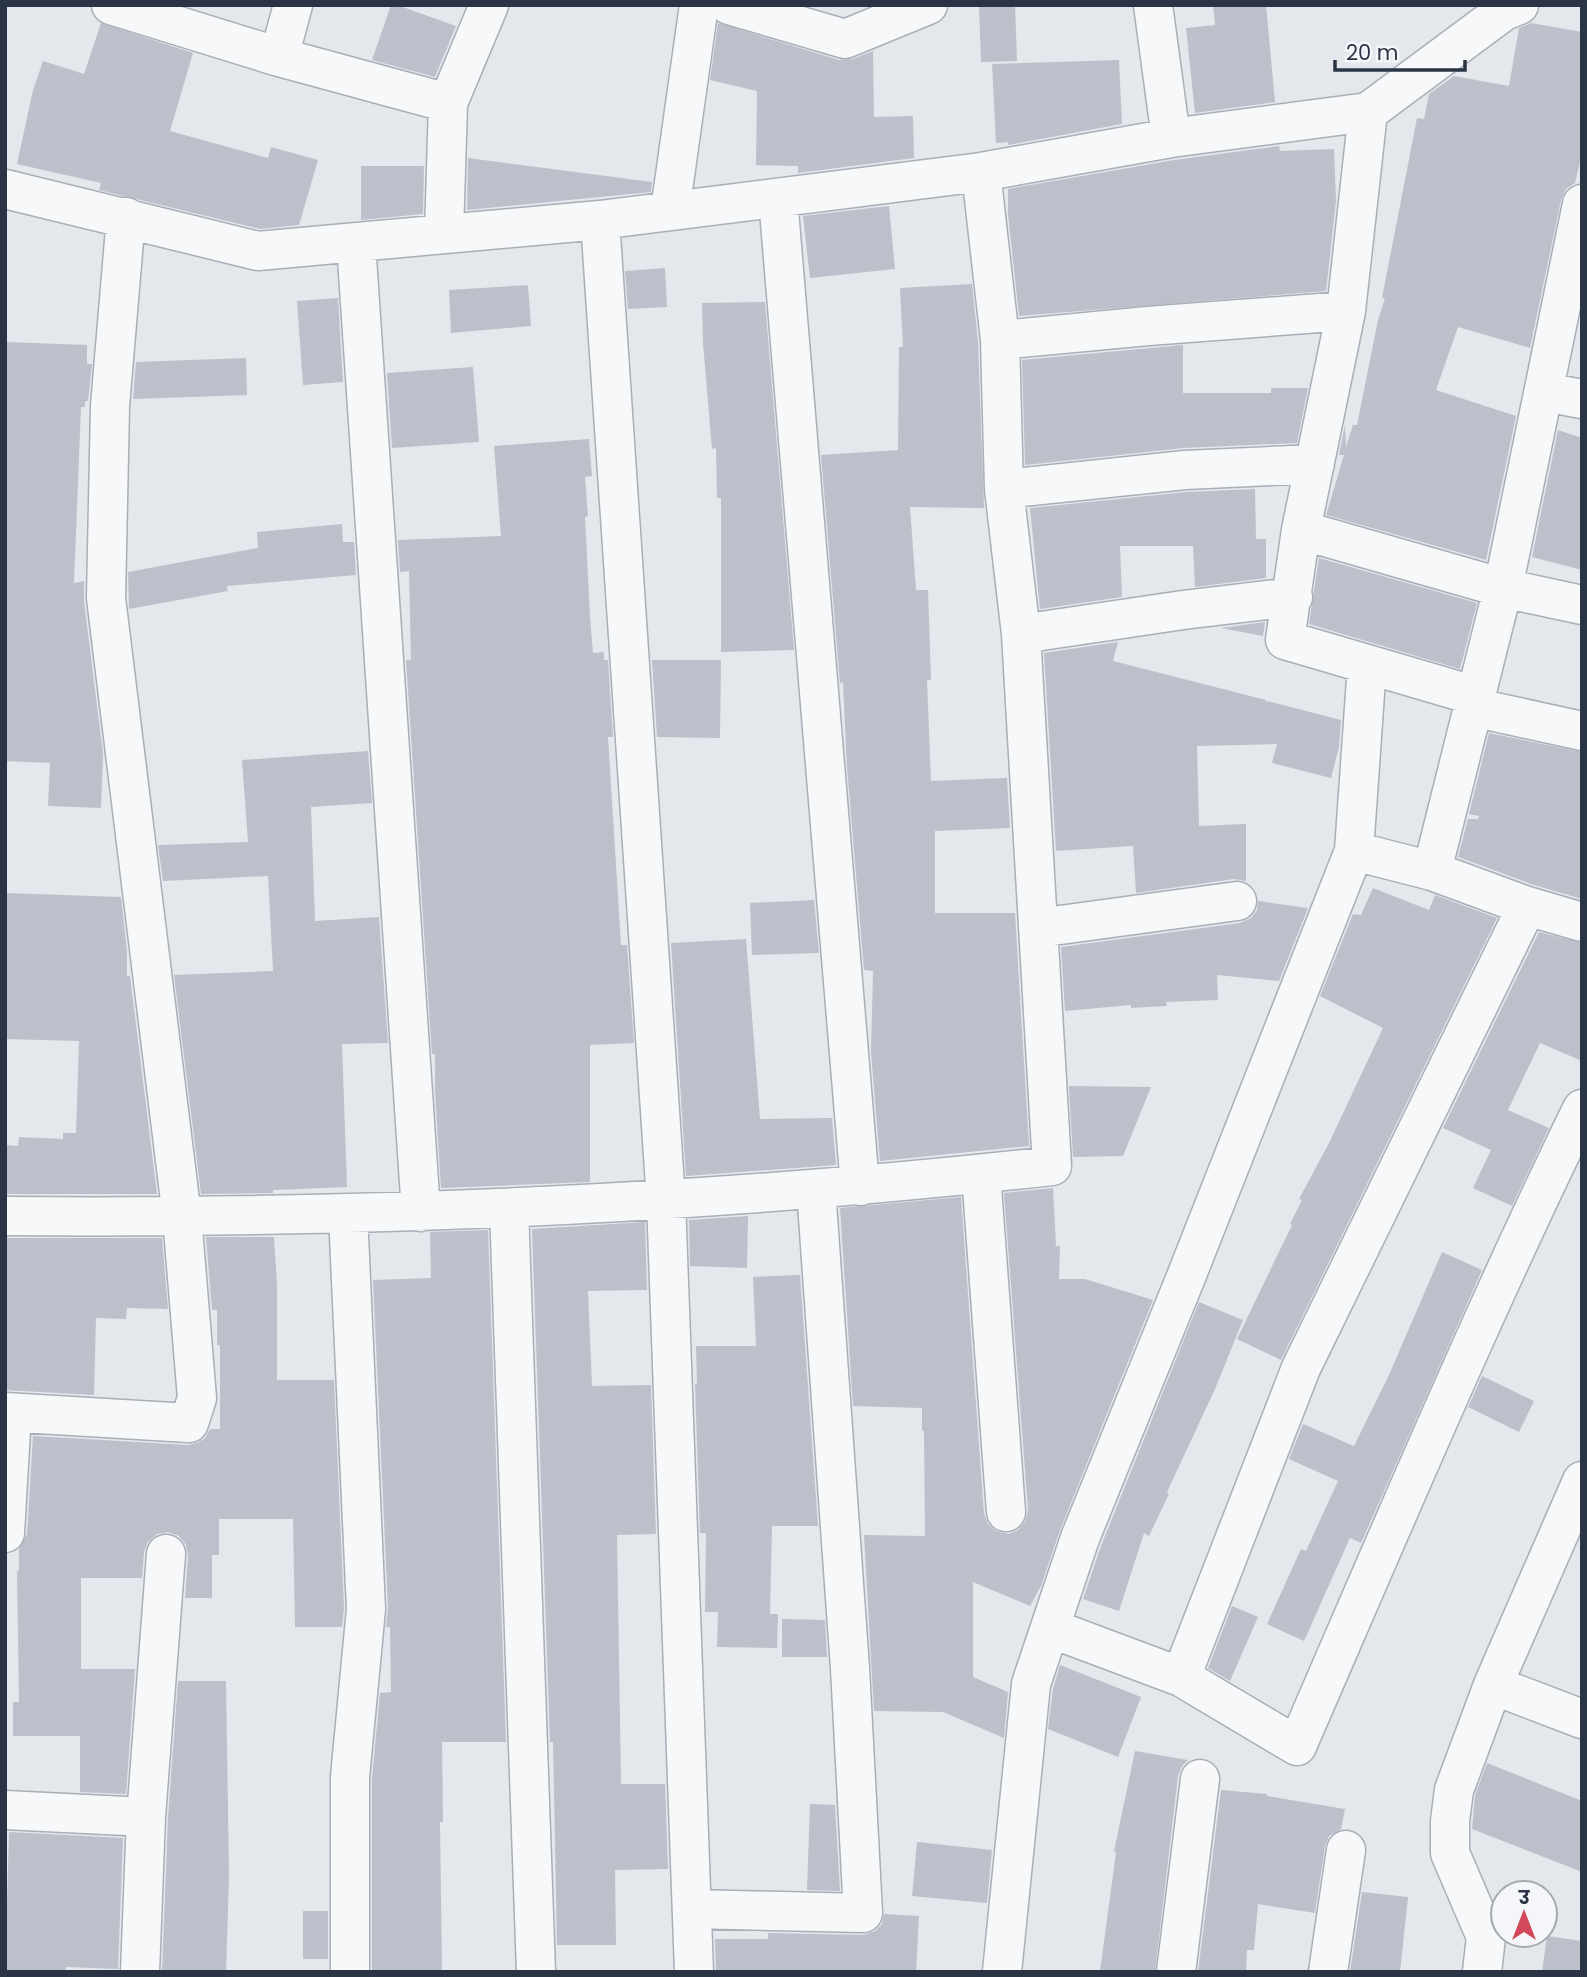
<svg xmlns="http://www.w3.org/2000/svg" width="1587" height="1977" viewBox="0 0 1587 1977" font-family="Poppins,'Noto Sans Devanagari',sans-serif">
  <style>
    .building { fill: #bbc0ca }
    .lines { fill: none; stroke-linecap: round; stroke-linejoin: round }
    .street-casing { stroke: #a9aeb7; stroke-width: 41 }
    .street { stroke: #f7f8fa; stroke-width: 38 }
  </style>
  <rect width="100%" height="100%" fill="#e4e7ec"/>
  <path class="building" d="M 391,5 L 397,5 L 456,26 L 435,77 L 372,60 Z
    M 979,5 L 1015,5 L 1017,61 L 981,62 Z
    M 1213,5 L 1266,5 L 1275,102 L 1195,113 L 1186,28 L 1215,25 Z
    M 101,23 L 193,53 L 170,131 L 268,158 L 271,147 L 318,160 L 299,225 L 260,229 L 99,190 L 101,183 L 17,164 L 33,90 L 43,61 L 84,74 Z
    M 718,23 L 839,60 L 853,59 L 873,51 L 874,117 L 913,116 L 914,158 L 798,173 L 798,166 L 756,165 L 757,91 L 710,80 Z
    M 1531,23 L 1582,32 L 1582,153 L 1575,183 L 1566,189 L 1561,200 L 1530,348 L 1458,327 L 1436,390 L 1516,416 L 1486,560 L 1326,515 L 1344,455 L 1339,455 L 1345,425 L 1346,447 L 1353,425 L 1357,425 L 1378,320 L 1385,298 L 1382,298 L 1417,118 L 1424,119 L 1429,94 L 1454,76 L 1509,86 L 1519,28 Z
    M 1119,60 L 1122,124 L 1008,145 L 1008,142 L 996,143 L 992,64 Z
    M 1279,146 L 1280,151 L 1334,149 L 1336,201 L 1326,291 L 1019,316 L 1008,214 L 1008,189 L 1174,160 Z
    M 468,158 L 652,182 L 651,192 L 467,210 Z
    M 361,166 L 424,166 L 423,214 L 361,220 Z
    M 889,206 L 895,269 L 810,278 L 803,216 Z
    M 665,268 L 667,307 L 628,309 L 625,271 Z
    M 972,284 L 978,342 L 984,508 L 910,507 L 916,590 L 928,590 L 931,680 L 927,680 L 931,781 L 1007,778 L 1010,828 L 935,831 L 935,913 L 1015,913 L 1029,1146 L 880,1161 L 871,1052 L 873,971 L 864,970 L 847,767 L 843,682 L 840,683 L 821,455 L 898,450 L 899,347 L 903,347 L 900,288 Z
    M 528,285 L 531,326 L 451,333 L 449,290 Z
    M 338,298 L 343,382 L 303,385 L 297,301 Z
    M 765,302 L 794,650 L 721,652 L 721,498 L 717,498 L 716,448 L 712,449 L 703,343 L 702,303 Z
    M 5,342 L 87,345 L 87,364 L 92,364 L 88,401 L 85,401 L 85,407 L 81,407 L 74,583 L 84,581 L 84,601 L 103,754 L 101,808 L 48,806 L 50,763 L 5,761 Z
    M 1183,345 L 1183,393 L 1271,393 L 1271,388 L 1308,388 L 1297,443 L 1184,448 L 1025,465 L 1022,360 Z
    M 246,358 L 247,395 L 133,399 L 136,362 Z
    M 473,367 L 479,442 L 392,448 L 387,373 Z
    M 1558,430 L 1582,438 L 1582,570 L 1532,557 Z
    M 589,439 L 592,476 L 585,477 L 588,516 L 585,517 L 590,617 L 593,653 L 604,652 L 604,660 L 608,660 L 613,737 L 608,737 L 621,945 L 627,945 L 634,1043 L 590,1045 L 590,1182 L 441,1188 L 435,1092 L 435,1054 L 432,1054 L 406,660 L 411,660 L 409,571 L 400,572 L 398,540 L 501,536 L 494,446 Z
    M 1255,489 L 1256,539 L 1266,539 L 1266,578 L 1195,587 L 1193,546 L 1120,546 L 1122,597 L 1040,609 L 1030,508 L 1187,492 Z
    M 342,524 L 343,542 L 354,542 L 356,575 L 227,586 L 228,591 L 129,609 L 128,572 L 258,548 L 257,532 Z
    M 1319,558 L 1477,603 L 1460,669 L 1309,624 Z
    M 1265,622 L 1263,636 L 1221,628 Z
    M 1118,642 L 1113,661 L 1266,700 L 1266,702 L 1267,701 L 1341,720 L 1339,747 L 1331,778 L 1272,763 L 1277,744 L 1197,746 L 1199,826 L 1246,824 L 1246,881 L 1234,879 L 1136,893 L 1133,846 L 1056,851 L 1044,653 Z
    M 652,660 L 721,660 L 720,738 L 657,737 Z
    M 1489,733 L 1582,752 L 1582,899 L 1534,885 L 1458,857 L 1468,819 L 1478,819 L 1479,816 L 1469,814 Z
    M 368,751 L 372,803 L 311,807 L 315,921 L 379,917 L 388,1043 L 342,1044 L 347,1187 L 273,1190 L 273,1193 L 201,1194 L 174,975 L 273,971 L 268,876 L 163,881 L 158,845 L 248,842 L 242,760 Z
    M 1373,888 L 1429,910 L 1435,895 L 1497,918 L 1281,1360 L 1237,1339 L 1292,1225 L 1290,1224 L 1302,1200 L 1299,1199 L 1329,1143 L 1383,1028 L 1320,996 L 1353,914 L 1361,915 Z
    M 5,893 L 121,897 L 127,952 L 127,976 L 130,976 L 157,1194 L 5,1194 L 5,1145 L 18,1146 L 19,1137 L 63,1139 L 63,1133 L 76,1133 L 79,1041 L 5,1039 Z
    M 814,900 L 819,953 L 752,955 L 750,903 Z
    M 1258,901 L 1308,908 L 1279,981 L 1217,975 L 1218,1000 L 1166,1002 L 1167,1006 L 1131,1008 L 1131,1005 L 1065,1011 L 1061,947 L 1240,923 L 1251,918 L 1257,910 Z
    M 1539,932 L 1582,943 L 1582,1061 L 1540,1043 L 1508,1110 L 1549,1128 L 1512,1206 L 1473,1188 L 1491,1150 L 1443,1128 Z
    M 746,939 L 760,1119 L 832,1118 L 836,1165 L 686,1176 L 671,943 Z
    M 1069,1086 L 1151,1087 L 1123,1156 L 1073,1157 Z
    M 1053,1188 L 1056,1246 L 1060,1246 L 1059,1279 L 1085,1279 L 1153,1300 L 1060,1530 L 1041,1586 L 1030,1606 L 973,1582 L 973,1677 L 1008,1692 L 1004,1738 L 943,1712 L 874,1711 L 864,1535 L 925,1536 L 924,1431 L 922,1431 L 922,1408 L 853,1406 L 840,1208 L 961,1197 L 984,1514 L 988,1524 L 996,1531 L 1008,1534 L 1018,1530 L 1025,1522 L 1028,1510 L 1004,1193 Z
    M 748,1216 L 747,1268 L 690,1266 L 689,1220 Z
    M 645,1222 L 647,1290 L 588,1291 L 592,1386 L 651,1385 L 656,1534 L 617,1535 L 621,1784 L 665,1784 L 668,1869 L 615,1870 L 616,1945 L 557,1945 L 553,1742 L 550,1742 L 532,1229 Z
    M 488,1230 L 506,1742 L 442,1742 L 443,1822 L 440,1822 L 442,1972 L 372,1972 L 372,1778 L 380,1693 L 391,1692 L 390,1627 L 386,1627 L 388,1608 L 373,1280 L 431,1278 L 430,1232 Z
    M 206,1237 L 274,1237 L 277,1286 L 277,1380 L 334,1380 L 344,1608 L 342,1627 L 295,1627 L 293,1519 L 219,1519 L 219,1555 L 212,1555 L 212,1598 L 185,1598 L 188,1556 L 186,1545 L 179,1536 L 168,1532 L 157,1534 L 148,1542 L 144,1552 L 142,1578 L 81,1578 L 81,1669 L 135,1669 L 126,1794 L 80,1792 L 80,1736 L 13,1736 L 13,1702 L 19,1702 L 17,1571 L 19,1571 L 19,1549 L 27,1534 L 33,1436 L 188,1445 L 197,1443 L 205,1438 L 210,1429 L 220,1429 L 220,1345 L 217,1345 L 217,1310 L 212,1310 Z
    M 5,1238 L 162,1238 L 168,1309 L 127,1308 L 126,1319 L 96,1318 L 94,1395 L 5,1390 Z
    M 1442,1252 L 1482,1270 L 1361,1543 L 1350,1538 L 1304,1641 L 1267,1624 L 1301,1549 L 1306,1551 L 1338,1481 L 1289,1459 L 1303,1424 L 1354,1446 L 1389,1375 Z
    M 800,1275 L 818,1526 L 772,1526 L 770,1614 L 778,1614 L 777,1648 L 717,1647 L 718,1612 L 705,1612 L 706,1533 L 700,1533 L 695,1384 L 697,1384 L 696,1346 L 756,1346 L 753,1277 Z
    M 1199,1302 L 1243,1320 L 1215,1389 L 1167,1492 L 1169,1494 L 1149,1536 L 1144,1533 L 1119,1611 L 1083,1599 L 1101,1546 Z
    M 1482,1376 L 1534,1401 L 1519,1432 L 1468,1407 Z
    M 1232,1606 L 1258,1617 L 1230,1681 L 1208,1668 Z
    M 782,1619 L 825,1620 L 827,1657 L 782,1657 Z
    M 1060,1665 L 1141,1697 L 1118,1757 L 1048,1729 L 1053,1689 Z
    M 178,1681 L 226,1681 L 229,1876 L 226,1972 L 162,1972 L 168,1818 Z
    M 1135,1751 L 1188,1760 L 1182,1766 L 1178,1776 L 1155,1972 L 1100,1972 L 1116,1852 L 1114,1851 Z
    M 1487,1763 L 1582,1801 L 1582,1872 L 1472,1829 L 1475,1795 Z
    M 1221,1790 L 1267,1794 L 1267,1796 L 1345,1809 L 1341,1829 L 1329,1836 L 1325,1846 L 1315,1913 L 1258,1904 L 1254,1950 L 1247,1950 L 1246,1972 L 1198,1972 Z
    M 810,1804 L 835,1805 L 840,1891 L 807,1890 Z
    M 9,1832 L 123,1838 L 118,1969 L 66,1967 L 66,1972 L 5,1972 Z
    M 917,1842 L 992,1850 L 987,1903 L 912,1896 Z
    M 1362,1892 L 1408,1897 L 1400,1972 L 1350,1972 Z
    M 303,1911 L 328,1911 L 328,1959 L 303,1959 Z
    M 884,1914 L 919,1916 L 916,1972 L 716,1972 L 715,1939 L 768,1939 L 768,1933 L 863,1935 L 875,1931 L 882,1924 Z
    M 1547,1936 L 1582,1941 L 1582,1972 L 1542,1972 Z"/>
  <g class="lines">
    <defs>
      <path id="street" d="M 111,5 L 279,57 L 448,103
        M 729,5 L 845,39 L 928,5
        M 1153,5 L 1171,138
        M 279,57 L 293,5
        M 1368,112 L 1346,311 L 1301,530 L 1285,640 L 1476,696
        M 5,189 L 258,251 L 600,220 L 981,172 L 1171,138 L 1368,112 L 1504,11 L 1519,5
        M 778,198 L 860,1186
        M 670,211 L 699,5
        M 600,220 L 666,1200 L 694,1972
        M 444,234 L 448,103 L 489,5
        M 356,243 L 421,1212
        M 1000,340 L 1148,326 L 1346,311
        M 1545,392 L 1582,399
        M 1004,489 L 1185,470 L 1315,464
        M 1301,530 L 1503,588 L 1582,605
        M 1021,634 L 1183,610 L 1293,597
        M 1472,707 L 1582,731
        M 1354,851 L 1367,665
        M 1432,871 L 1527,906 L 1582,922
        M 1038,928 L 1237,901
        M 981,1174 L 1006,1512
        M 509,1209 L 536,1972
        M 348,1214 L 366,1609 L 350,1777 L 350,1972
        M 5,1216 C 355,1219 704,1205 1052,1166 L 1021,634 L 1004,489 L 1000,340 L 981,172
        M 5,1412 L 189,1423 L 197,1398 L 182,1217 L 106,598 L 110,406 L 126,217
        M 5,1533 L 12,1413
        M 1050,1628 L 1181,1677 L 1301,1368 L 1527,906
        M 1181,1677 L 1297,1746 C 1390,1532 1480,1318 1582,1109
        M 1493,1685 L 1582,1719
        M 5,1810 L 146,1817
        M 693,1909 L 863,1913 L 850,1668 L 816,1189
        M 140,1972 L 146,1817 L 166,1554
        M 1002,1972 L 1031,1684 L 1080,1538 L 1186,1277 L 1354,851 L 1432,871 L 1503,588 L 1582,204
        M 1176,1972 L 1200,1779
        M 1328,1972 L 1346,1850
        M 1482,1972 L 1486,1937 L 1450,1853 L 1450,1821 L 1454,1790 L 1493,1685 L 1582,1481"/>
    </defs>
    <use href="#street" class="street-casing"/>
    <use href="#street" class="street"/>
  </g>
  <rect width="1587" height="1977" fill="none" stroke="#2b3445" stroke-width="14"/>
  <g transform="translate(1524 1914)"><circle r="33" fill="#f4f6f9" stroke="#a4a8b1" stroke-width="2"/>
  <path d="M0-5L12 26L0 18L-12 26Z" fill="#d1495b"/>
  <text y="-10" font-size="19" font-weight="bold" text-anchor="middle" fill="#2b3445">उ</text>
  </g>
  <path d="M1335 60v10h130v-10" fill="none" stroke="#2b3445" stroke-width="3.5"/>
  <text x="1346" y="60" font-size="21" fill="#2b3445" stroke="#f4f6f9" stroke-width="5" paint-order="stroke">20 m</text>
</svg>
